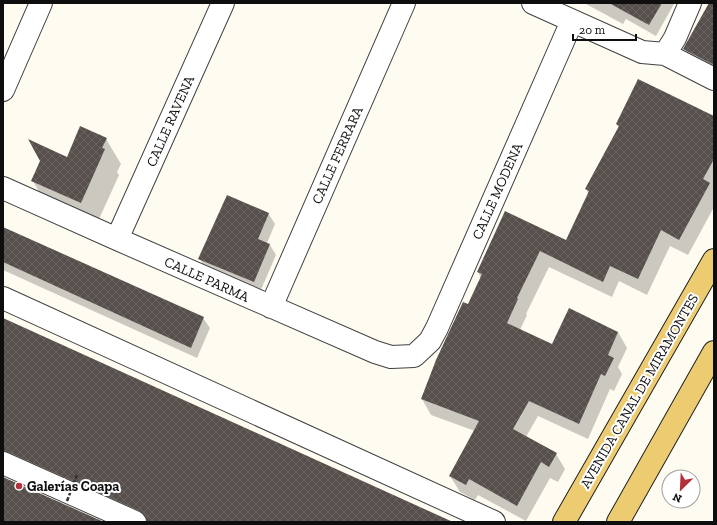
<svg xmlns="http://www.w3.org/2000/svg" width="717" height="525" viewBox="0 0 717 525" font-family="'Zilla Slab',serif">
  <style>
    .shadow { fill: #0003 }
    .building { fill: url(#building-cross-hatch) }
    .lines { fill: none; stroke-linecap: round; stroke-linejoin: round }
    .minor-casing { stroke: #414141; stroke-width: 24 }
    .major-casing { stroke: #1f1f1f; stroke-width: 24 }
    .minor { stroke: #fff; stroke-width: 22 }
    .major { stroke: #edcc71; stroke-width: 22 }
    .path-bridge { stroke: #303030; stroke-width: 2.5; stroke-dasharray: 4 2; stroke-linecap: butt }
    .poi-dot { fill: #b3313a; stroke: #fff; stroke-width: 1.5 }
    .labels { text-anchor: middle; stroke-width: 4; stroke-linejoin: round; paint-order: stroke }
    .street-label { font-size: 14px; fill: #0e0e0e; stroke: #fff }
    .poi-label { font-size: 14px; font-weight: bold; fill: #0e0e0e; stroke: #fff; text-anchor: start }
  </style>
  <defs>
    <pattern id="building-cross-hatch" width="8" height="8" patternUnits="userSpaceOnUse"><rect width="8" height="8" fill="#564f4b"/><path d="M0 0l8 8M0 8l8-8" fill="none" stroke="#696461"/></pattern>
  </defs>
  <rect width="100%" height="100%" fill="#fefbf1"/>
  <path class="shadow" d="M 584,3 L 673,3 L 674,4 L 656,36 L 626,19 L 623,24 Z
    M 707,3 L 714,3 L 714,75 L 693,65 L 684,49 L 708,5 Z
    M 714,117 L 714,207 L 688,255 L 670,246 L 647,295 L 619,281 L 612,297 L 549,267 L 526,314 L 527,315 L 520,330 L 552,345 L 618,332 L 627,348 L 618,367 L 622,374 L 614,391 L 610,389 L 588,439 L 538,416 L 526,437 L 556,454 L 565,469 L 558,482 L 550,478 L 526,521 L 478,495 L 475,500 L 460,492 L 450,476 L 475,431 L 431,415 L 422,399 L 469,306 L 481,278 L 478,272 L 567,241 L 589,194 L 586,189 L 619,128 L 617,124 Z
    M 106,139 L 121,164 L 117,172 L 119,175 L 95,228 L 47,206 L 33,181 L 67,158 Z
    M 268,213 L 275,224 L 267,243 L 270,245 L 276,255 L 260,292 L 206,270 L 200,259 Z
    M 3,228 L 203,318 L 210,328 L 197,358 L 3,270 Z
    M 3,319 L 451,522 L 134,522 L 7,472 L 3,477 Z"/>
  <path class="building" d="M 609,3 L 662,3 L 649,25 Z
    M 709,3 L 714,3 L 714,65 L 683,49 Z
    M 638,79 L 714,116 L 714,159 L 703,179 L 710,183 L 679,240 L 661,230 L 638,279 L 610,266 L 603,282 L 540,251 L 517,298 L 518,299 L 507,323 L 552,344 L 569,308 L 618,332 L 608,355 L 614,358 L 605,376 L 601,374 L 579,424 L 529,401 L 513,429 L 557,453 L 549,467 L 541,462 L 517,506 L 469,479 L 466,485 L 449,476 L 479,421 L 421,399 L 436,360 L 463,302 L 468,304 L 482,274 L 477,272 L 505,211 L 566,240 L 589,191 L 585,189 L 619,126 L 616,124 Z
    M 80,126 L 107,138 L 102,148 L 105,149 L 81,203 L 31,181 L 40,161 L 28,139 L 67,157 Z
    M 227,195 L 269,213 L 258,239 L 270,244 L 254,282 L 198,259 Z
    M 3,227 L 204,317 L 191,348 L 3,262 Z
    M 3,318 L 453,522 L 147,522 L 145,515 L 140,511 L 8,452 L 3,451 Z
    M 3,477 L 104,522 L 3,522 Z"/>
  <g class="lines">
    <defs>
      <path id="minor" d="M 533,3 L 642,52 L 665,54 L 714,79
        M 665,54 L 675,38 L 690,3
        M 3,90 L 41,3
        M 3,188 L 117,239 L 375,352 L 391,357 L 414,356 L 430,341 L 437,328 L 572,21
        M 117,239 L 223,3
        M 3,298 L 494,522
        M 271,307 L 404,3
        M 3,463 L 135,522"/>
      <path id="major" d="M 564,522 L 714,260
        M 618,522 L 714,352"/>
    </defs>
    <use href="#minor" class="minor-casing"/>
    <use href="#major" class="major-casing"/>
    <use href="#minor" class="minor"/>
    <use href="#major" class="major"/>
    <path class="path-bridge" d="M 67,501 L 77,475"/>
  </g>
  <circle class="poi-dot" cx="19" cy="486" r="4"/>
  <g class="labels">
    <g class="street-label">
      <text transform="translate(170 121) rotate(-66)" y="5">CALLE RAVENA</text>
      <text transform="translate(337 155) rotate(-66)" y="5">CALLE FERRARA</text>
      <text transform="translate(497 191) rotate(-66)" y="5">CALLE MODENA</text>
      <text transform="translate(207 279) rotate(24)" y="5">CALLE PARMA</text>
      <text transform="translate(639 391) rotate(-60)" y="5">AVENIDA CANAL DE MIRAMONTES</text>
    </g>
    <g class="poi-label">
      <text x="27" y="491">Galerías Coapa</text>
    </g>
  </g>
  <rect width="717" height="525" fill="none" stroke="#0e0e0e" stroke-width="8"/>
  <g transform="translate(681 489) rotate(204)"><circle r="19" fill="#ffffff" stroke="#9f9f9f"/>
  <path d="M0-3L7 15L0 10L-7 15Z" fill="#b3313a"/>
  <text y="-6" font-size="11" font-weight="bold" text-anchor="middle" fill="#0e0e0e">N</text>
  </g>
  <path d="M573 34v6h63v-6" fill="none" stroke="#0e0e0e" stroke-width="2"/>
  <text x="579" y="34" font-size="12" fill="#0e0e0e" stroke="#ffffff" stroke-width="3" paint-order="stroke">20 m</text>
</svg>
